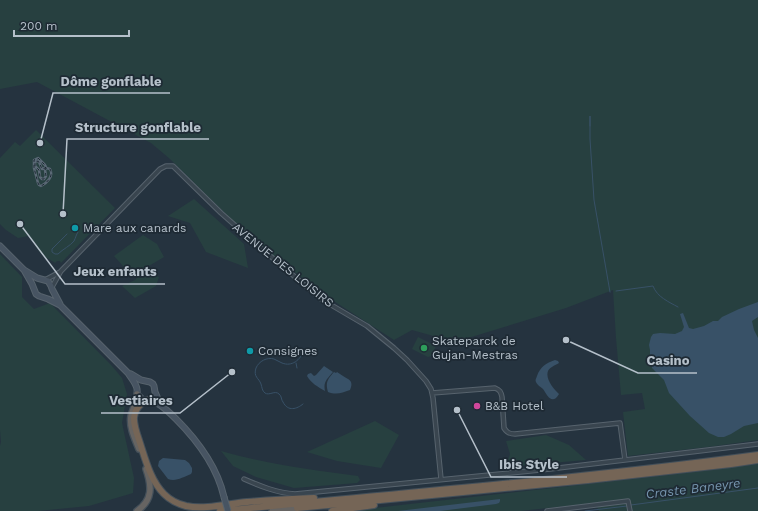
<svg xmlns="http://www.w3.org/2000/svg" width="758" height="511" viewBox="0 0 758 511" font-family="'Work Sans',sans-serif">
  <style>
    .green { fill: #274040 }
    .water { fill: #385167 }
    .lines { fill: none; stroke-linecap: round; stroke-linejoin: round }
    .stream { stroke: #385167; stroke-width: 1 }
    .minor-casing { stroke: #57636d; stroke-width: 5.5 }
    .secondary-casing { stroke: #57636d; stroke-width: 7 }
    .trunk-casing { stroke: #44505a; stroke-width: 8 }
    .motorway-casing { stroke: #44505a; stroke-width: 8 }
    .minor { stroke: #39454f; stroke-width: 3.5 }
    .secondary { stroke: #475462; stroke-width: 5 }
    .trunk { stroke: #666462; stroke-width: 5.5 }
    .motorway { stroke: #756556; stroke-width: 6 }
    .rail-casing { stroke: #5b6976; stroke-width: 2.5 }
    .rail { stroke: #1e2a34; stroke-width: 1; stroke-dasharray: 3; stroke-linecap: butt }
    .secondary-bridge-casing { stroke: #57636d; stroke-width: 7; stroke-linecap: butt }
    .secondary-bridge { stroke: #475462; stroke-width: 5 }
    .culture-dot { fill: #0f9aa8; stroke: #1e2a34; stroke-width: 1.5 }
    .leisure-dot { fill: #2e9e5b; stroke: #1e2a34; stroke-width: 1.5 }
    .hotel-dot { fill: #d1479c; stroke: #1e2a34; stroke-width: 1.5 }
    .labels { text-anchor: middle; stroke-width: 3.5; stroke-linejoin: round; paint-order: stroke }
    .poi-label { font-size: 12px; fill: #b5c0ca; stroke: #1e2a34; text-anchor: start }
    .street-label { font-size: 12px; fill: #b5c0ca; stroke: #1e2a34 }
    .water-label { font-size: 13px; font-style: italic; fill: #7594ad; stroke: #1e2a34 }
    .leader { fill: none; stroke: #b5c0ca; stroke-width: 1.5 }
    .callout-dot { fill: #b5c0ca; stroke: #1e2a34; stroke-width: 1.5 }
    .callout-label { font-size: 13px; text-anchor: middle; font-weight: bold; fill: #b5c0ca; stroke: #1e2a34; stroke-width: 3.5; stroke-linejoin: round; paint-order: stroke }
  </style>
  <rect width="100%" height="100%" fill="#25333f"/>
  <path class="green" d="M 0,0 L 758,0 L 758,440 L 708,447 L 628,456 L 623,412 L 645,409 L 642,393 L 621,395 L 616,338 L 613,290 L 566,308 L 455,342 L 412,330 L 394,340 L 326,296 L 249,237 L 170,159 L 151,143 L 37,82 L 0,89 Z
    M 36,130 L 115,208 L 61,263 L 60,261 L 57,261 L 55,263 C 53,261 51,261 49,259 C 43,257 39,251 35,246 L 36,244 L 28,236 L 18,238 L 6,230 L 0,224 L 0,158 L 15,142 L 20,146 Z
    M 194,199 L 244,244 L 248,268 L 206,252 L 190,223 L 168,216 Z
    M 143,235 L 157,244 L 164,257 L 132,276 L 114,256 Z
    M 0,254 L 22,277 L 22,297 L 34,309 L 50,303 L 112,366 L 122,378 L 127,394 L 122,423 L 134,478 L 133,493 L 89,506 L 38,511 L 0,511 L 0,446 L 1,442 L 0,430 Z
    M 143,271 L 159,277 L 156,286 L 135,298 L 122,286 L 135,280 Z
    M 418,337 L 436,346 L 431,356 L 428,357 L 412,349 Z
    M 375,421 L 399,435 L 381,468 L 337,461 L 307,452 Z
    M 546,435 L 569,445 L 586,460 L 506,467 L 510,454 L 506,441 Z
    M 221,451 C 266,464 312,470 358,476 L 360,480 L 357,483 L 294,488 L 256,477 L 233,466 Z
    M 758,464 L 758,511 L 599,511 L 595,503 L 520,511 L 348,511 L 704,471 Z"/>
  <path class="water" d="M 758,302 L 758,317 L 752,321 L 754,330 L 758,338 L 758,423 L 744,426 L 731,434 L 724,437 L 718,437 L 709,433 L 690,416 L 669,393 L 664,380 L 652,368 L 650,355 L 650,350 L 649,345 L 651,337 L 653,334 L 660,333 L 675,334 L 682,331 L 684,327 L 680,314 L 683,313 L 689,328 L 693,329 L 704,326 L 713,321 L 718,321 L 722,317 L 739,309 Z
    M 555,360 L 558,361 L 559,363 C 556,365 550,367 548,371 C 545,379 554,389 559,394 C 552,406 547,395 543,389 C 541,387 537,385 536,382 C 535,380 536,379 537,376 C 540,367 546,363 555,360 Z
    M 324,366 L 333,372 C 327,379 323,382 325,391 C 318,387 311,383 307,376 L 308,374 L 311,373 L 314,376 L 316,375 Z
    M 334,372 L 336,373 L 337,372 C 339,373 341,375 343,376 C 349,380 354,380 350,390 C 342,393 336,395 328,392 C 325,382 328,379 334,372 Z
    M 163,458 L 185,460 L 189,463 L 192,468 L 192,472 L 191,474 C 183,477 176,482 168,479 L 158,466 L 159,461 Z
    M 500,499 L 500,501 L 499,503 L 496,504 L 440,511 L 398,511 Z"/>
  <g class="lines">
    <path class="stream" d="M 590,126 L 590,116 L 590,139 L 594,200 L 610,292
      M 67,234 L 52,249 L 52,252 L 55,254 L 58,254 C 63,249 70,246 74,241 C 76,237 76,235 78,232
      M 616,291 L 653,286 C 657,297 669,302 678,307
      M 296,363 L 297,368
      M 303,404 C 297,409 288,412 283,402 C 281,400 282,396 279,394 C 275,390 269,396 265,393 C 262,391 262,387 261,384 C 259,378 253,377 256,368 C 259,361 267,357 274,359 C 277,360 279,362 282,363 C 292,367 300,360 304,351
      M 631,505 L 758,488
      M 585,511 L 627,506"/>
    <defs>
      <path id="minor" d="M 45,280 L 60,272
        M 52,287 L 61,271 L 160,169 L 166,166 L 173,166 L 221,213 L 255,243 L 321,299 L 367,326 L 394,348 L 407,360 L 426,381 L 431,389 L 433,398 L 441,479
        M 432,393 L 495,388 C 500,390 501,392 502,397 L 504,428 C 507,433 510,434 515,434 L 620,423 L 625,460
        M 244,479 C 260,486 277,493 295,494 L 550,469 L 758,444
        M 547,511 L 628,501 L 630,511"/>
      <path id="secondary" d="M 0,246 L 24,270 L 37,278 L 48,281 L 51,286 L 52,289 L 60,304
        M 24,270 L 32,284 L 36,294 L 39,296 L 48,299 L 60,305 L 128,373 C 131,378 136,383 137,389 C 137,392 137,395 140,397 C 143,401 147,399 151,401 C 154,402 157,403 160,405 C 166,409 171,414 176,419 C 198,441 217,466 224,497
        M 131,374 L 141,380 L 150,382 L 153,384 L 154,386 L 155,392 L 158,399 L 163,406"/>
      <path id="trunk" d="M 137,394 C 137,402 133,408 131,416 C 129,427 135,439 139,449
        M 137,511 C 153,500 152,486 146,469
        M 272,511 L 297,508"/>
      <path id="motorway" d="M 147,400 C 129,410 133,423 139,440 C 145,458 150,480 164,494 C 170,500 178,504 186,506 C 205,510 227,504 247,502 C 269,500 291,499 314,498
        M 297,508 L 588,480 L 731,464 L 758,460
        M 220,511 C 400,493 579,479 758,455
        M 332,511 L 374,505"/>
    </defs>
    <use href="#minor" class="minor-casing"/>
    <use href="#secondary" class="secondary-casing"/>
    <use href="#trunk" class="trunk-casing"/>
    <use href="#motorway" class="motorway-casing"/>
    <use href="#minor" class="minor"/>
    <use href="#secondary" class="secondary"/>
    <use href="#trunk" class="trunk"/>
    <use href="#motorway" class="motorway"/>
    <defs>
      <path id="rail" d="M 38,158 L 45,165 L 46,167 L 45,168 L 42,169 L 39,162 L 37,161 L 35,162 L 35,166 L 39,170 L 40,177 L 42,179 L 44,179 L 46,176 L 45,170 L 46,168 L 50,169 C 54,176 47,183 41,186 L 39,185 L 38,183 L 34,168 L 34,160 Z"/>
    </defs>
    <use href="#rail" class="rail-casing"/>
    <use href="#rail" class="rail"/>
    <defs>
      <path id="secondary-bridge" d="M 224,497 L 228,511"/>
    </defs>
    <use href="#secondary-bridge" class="secondary-bridge-casing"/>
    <use href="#secondary-bridge" class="secondary-bridge"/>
  </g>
  <g class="culture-dot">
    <circle cx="75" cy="228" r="4"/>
    <circle cx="250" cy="351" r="4"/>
  </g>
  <circle class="leisure-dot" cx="424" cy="348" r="4"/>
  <circle class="hotel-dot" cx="477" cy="406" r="4"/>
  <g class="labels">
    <g class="poi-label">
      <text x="83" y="232">Mare aux canards</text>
      <text x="432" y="345">Skateparck de<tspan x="432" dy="14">Gujan-Mestras</tspan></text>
      <text x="258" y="355">Consignes</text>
      <text x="485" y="410">B&amp;B Hotel</text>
    </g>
    <g class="street-label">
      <text transform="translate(283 265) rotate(39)" y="4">AVENUE DES LOISIRS</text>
    </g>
    <g class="water-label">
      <text transform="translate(693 488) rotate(-7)" y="5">Craste Baneyre</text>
    </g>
  </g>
  <path class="leader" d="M40 143L53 93H170M63 214L67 139H209M20 224L65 284H165M566 340L638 373H697M232 372L180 413H101M457 410L491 477H567"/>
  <g class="callout-dot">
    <circle cx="40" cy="143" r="4"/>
    <circle cx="63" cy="214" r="4"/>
    <circle cx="20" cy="224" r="4"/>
    <circle cx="566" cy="340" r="4"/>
    <circle cx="232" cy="372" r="4"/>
    <circle cx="457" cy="410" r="4"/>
  </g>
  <g class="callout-label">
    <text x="111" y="86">Dôme gonflable</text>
    <text x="138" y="132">Structure gonflable</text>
    <text x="115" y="276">Jeux enfants</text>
    <text x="668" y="365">Casino</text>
    <text x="141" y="405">Vestiaires</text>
    <text x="529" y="469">Ibis Style</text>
  </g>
  <path d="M14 30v6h115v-6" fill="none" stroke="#b5c0ca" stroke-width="2"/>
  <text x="20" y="30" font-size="12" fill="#b5c0ca" stroke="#1e2a34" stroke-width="3" paint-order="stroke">200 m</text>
</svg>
